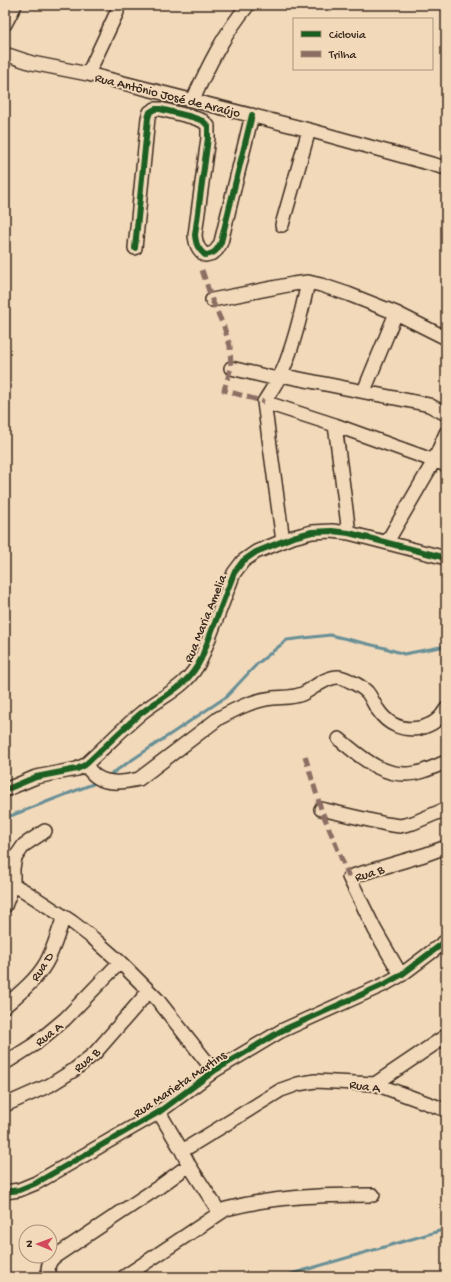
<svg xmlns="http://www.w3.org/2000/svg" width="451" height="1282" viewBox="0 0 451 1282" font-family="'Gochi Hand',sans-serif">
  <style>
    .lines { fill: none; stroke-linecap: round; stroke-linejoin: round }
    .stream { stroke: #688f96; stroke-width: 3 }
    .minor-casing { stroke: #3b2a1e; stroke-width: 16 }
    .minor { stroke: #f2d9ba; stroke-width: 13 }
    .quiet { stroke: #8d6e63; stroke-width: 5; stroke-dasharray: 10 5; stroke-linecap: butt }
    .cycleway-casing { stroke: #f2d9ba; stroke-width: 8 }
    .cycleway { stroke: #1b5e20; stroke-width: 6 }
    .labels { text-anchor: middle; stroke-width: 3.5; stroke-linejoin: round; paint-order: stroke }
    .street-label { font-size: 13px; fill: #3b2a1e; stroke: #f2d9ba }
  </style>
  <rect width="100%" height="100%" fill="#f2d9ba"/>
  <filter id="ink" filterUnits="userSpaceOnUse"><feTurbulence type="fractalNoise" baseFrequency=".025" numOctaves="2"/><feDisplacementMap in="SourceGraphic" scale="8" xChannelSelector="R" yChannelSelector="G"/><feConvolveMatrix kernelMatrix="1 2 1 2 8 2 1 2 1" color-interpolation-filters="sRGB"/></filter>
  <g filter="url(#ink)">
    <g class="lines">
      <path class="stream" d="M 108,776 L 226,697 L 257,664 L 287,640 L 330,635 L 385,648 L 404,654 L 446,646
        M 5,818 L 98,782
        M 281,1277 L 446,1229"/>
      <defs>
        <path id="minor" d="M 5,24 L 15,5
          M 5,54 L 32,63 L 88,74 L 309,130 L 446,168
          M 88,74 L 117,12
          M 193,100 C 208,66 224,34 248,5
          M 282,225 L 309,130
          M 135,248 L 148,118 L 150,112 L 155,109 L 160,109 L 192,117 L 203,121 L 208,126 L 208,138 L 195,235 C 196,245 198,249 205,255 C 214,254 217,251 221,242 L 252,115
          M 212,300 L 293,284 L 308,282 L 321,285 L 348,294 L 396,313 L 446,338
          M 231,368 L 277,379
          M 280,375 L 420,403 L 429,405 L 446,414
          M 364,391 L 396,313
          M 264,402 L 335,425 L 446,465
          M 264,402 L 283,541
          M 264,402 C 270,392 278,381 283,370 C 295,342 302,311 308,282
          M 335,425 L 349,533
          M 387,542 L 434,461 L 446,433
          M 339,739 C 362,758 384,779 416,773 C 426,771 436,766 446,762
          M 85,765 C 89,769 92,774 97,777 C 109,785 125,782 139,779 L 219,718 C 236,709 253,700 273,698 C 283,697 293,698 302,694 C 313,689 325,677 338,677 C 343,677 348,680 352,682 C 358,685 363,688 367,692 C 372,698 374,705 378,710 C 388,725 403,731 420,728 C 432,725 440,720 446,709
          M 5,790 L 36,777 L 77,769 L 85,765 C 104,748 121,730 140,714 C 163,695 187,688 201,659 L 234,573 L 243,561 L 256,552 L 293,537 L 312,532 L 332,531 L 349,533 L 446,558
          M 321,809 L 386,824 L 400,826 L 413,823 L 446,809
          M 13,885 L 23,890 L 72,922 L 94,939 L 120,962 L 157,999 L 214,1071
          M 5,906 L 13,885 L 13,868 L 15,858 L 24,845 L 45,831
          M 401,975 L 375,930 L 349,877 L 424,855 L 446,847
          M 5,1006 C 20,993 36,980 46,963 C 54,949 58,932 64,917
          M 5,1063 L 35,1044 L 65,1019 L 120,962
          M 375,1084 L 446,1036
          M 5,1105 L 50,1085 L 74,1070 L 95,1053 L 149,991
          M 159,1112 L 182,1151 L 189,1165 L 220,1213
          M 182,1151 L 281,1090 L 298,1084 L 315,1081 L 375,1084 L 446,1110
          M 5,1192 L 19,1190 L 36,1183 L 159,1112 L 214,1071 L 281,1031 L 385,984 L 401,975 L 446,941
          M 51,1277 C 46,1269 48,1263 54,1257 L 159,1187 L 189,1165
          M 124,1277 L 226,1209 C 275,1196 324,1195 373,1195"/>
      </defs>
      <use href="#minor" class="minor-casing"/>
      <use href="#minor" class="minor"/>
      <path class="quiet" d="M 202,270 L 212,300 L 224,327 L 230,346 L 231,368 L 224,390 L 264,402
        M 305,756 L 321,809 L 349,877"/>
      <defs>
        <path id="cycleway" d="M 135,248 L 148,118 L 150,112 L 155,109 L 160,109 L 192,117 L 203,121 L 208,126 L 208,138 L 195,235 C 196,245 198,249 205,255 C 214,254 217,251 221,242 L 252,115
          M 5,790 L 36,777 L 77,769 L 85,765 C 104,748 121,730 140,714 C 163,695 187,688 201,659 L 234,573 L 243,561 L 256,552 L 293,537 L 312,532 L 332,531 L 349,533 L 446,558
          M 5,1192 L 19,1190 L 36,1183 L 159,1112 L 214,1071 L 281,1031 L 385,984 L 401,975 L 446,941"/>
      </defs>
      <use href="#cycleway" class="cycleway-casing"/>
      <use href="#cycleway" class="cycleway"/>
    </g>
  </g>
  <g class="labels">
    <g class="street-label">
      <text transform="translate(168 94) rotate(14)" y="5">Rua Antônio José de Araújo</text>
      <text transform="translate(204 618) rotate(-68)" y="5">Rua Maria Amelia</text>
      <text transform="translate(369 872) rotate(-18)" y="5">Rua B</text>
      <text transform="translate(41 966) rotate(-58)" y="5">Rua D</text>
      <text transform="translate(48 1033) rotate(-38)" y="5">Rua A</text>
      <text transform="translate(86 1059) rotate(-41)" y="5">Rua B</text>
      <text transform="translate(179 1083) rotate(-34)" y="5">Rua Marieta Martins</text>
      <text transform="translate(365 1085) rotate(8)" y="5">Rua A</text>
    </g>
  </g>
  <rect width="451" height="1282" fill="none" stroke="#f2d9ba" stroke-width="20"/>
  <rect x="10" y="10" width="431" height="1262" fill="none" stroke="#3b2a1e" stroke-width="1.5" filter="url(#ink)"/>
  <rect x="293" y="18" width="140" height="52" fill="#f2d9ba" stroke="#a9937c"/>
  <rect x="301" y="31" width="20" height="6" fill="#1b5e20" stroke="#a9937c"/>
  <text x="329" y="38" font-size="12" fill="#3b2a1e">Ciclovia</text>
  <rect x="301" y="51" width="20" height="6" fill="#8d6e63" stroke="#a9937c"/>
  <text x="329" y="58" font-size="12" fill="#3b2a1e">Trilha</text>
  <g transform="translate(38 1244) rotate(271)"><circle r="19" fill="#f2d9ba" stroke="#a9937c"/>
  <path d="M0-3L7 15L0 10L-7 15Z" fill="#d1495b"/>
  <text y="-6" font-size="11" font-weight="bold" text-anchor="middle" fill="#3b2a1e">N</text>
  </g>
</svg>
